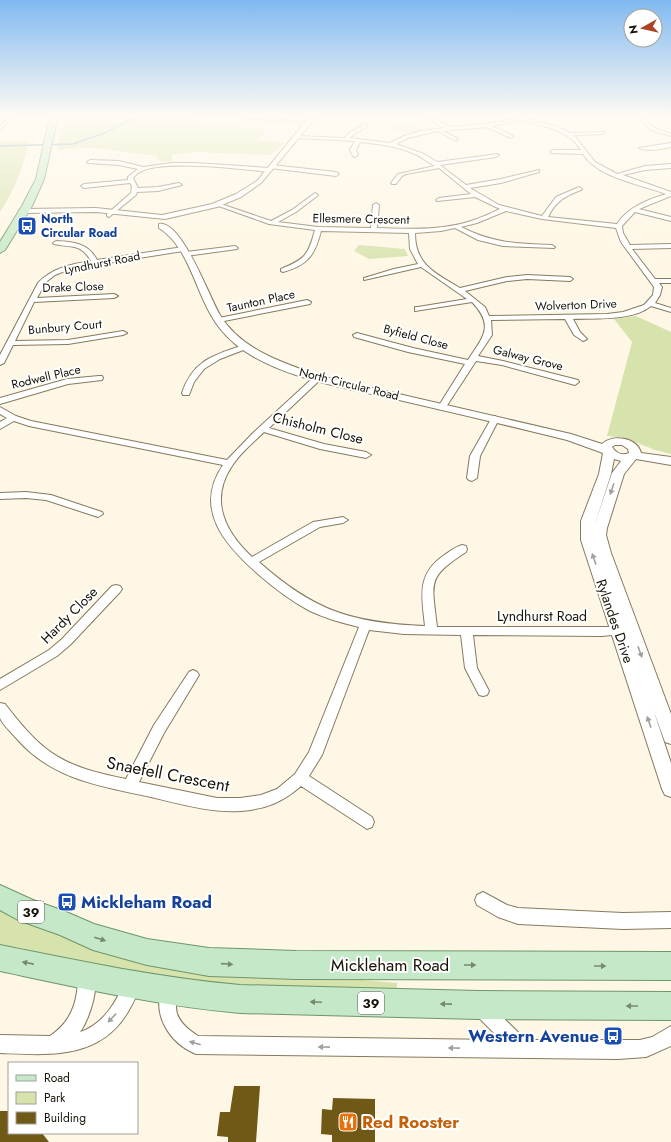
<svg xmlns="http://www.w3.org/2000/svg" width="671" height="1142" viewBox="0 0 671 1142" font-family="Jost,sans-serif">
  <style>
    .green { fill: #d7e3ac }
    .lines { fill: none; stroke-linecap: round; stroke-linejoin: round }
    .stream { stroke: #648cb4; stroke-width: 1.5 }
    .building { fill: #705817 }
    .minor-casing { stroke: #857a5f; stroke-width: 2 }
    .tertiary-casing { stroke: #857a5f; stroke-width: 2 }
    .primary-casing { stroke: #6e956c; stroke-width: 2 }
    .minor { fill: #fff; fill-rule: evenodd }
    .tertiary { fill: #fff; fill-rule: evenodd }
    .primary { fill: #c5e9c8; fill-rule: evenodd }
    .oneway { fill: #a2a09c }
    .oneway2 { fill: #768871 }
    .labels { text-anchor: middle; stroke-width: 4; stroke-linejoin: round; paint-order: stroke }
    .far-transit-label { font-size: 12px; font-weight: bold; fill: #164399; stroke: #fff; text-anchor: start }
    .far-street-label { font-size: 12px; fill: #161207; stroke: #fff }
    .shield { fill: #fff; stroke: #5c5951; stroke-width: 1 }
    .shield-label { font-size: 13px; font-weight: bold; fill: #161207 }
    .street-label { font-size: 14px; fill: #161207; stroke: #fff }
    .near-street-label { font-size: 17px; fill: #161207; stroke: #fff }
    .near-transit-label { font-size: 17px; font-weight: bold; fill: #164399; stroke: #fff; text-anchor: start }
    .near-food-label { font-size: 17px; font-weight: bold; fill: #c56008; stroke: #fff; text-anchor: start }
  </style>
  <rect width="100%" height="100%" fill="#fff7e5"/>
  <path class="green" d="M 63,116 L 189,116 L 205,124 L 225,118 L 230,119 L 215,125 L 268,129 L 257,140 L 286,142 L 271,155 L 198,152 L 172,155 L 172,161 L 161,162 L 155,156 L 89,147 L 57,150 Z
    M 404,122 L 412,124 L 424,131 L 407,134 L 390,128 Z
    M 0,141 L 29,141 C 23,167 15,190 0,212 Z
    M 359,245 L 405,249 L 408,256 L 369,259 L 354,251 Z
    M 636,316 L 671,332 L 671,454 L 655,450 L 625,438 L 607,436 L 632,342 L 614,319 Z
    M 0,907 L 17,914 L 328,977 L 397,983 L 397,993 L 247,991 L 88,963 L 10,946 L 0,946 Z"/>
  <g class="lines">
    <path class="stream" d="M 0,146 L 73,144 L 102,134 L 139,116"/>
  </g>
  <path class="building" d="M 234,1086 L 260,1086 L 256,1142 L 228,1142 L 228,1137 L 217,1136 L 220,1112 L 230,1112 Z
    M 333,1098 L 375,1099 L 375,1142 L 332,1142 L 332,1135 L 321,1134 L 322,1109 L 332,1110 Z
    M 0,1111 L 9,1111 L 9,1133 L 42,1133 L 49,1142 L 0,1142 Z"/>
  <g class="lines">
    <defs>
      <path id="minor" d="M 10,116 L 15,116 L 0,130 L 0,126 Z
        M 228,116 L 251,116 L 310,123 L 308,124 Z
        M 423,116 L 430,116 L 450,127 L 494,123 L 531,116 L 527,119 L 558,127 L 570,133 L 605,132 L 603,134 L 574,135 L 595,162 L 617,174 L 645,166 L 671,164 L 671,168 L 645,170 L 623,175 L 671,192 L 671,196 L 639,209 L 671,217 L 671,221 L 635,212 L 622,226 L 623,233 L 630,245 L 671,244 L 671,248 L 632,249 L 655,279 L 671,279 L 671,283 L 659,283 L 662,287 L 660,295 L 655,303 L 671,308 L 671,312 L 651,306 C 633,321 596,318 573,319 L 580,332 L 587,339 L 583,341 L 574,335 L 565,319 L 491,320 L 492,335 L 478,356 L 503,361 L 578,380 L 579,382 L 575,385 L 502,365 L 476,361 L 446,407 L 442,410 L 438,407 L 465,364 L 408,352 L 354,337 L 353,335 L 357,333 L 413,348 L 468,360 C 483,337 495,326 472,302 L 415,311 L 415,307 L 418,307 L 467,299 L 421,267 L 364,280 L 364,278 L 394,269 L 418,264 L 410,249 L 409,233 L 321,231 C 315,255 308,265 283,272 L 281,271 L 281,269 C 305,259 308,256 315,230 L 269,224 L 213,204 L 218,203 L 271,221 L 292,210 L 315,193 L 318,195 L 317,196 L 296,212 L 278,222 L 318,227 L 371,228 L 373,205 L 376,203 L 379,205 L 377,228 C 409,229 443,231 474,220 C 483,217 491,213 500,209 L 475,197 L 437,201 L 436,200 L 439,198 L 471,194 L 439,168 L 406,174 L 402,176 L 396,184 L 392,184 L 391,183 L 398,174 L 435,166 C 430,164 422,157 415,154 C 397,146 379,144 360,142 L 356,150 L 358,155 L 355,157 L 353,156 L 350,150 L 355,141 L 296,138 L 294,137 L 296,136 L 345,138 L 350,132 L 366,124 L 368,126 L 354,134 L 350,138 L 390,143 L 404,136 L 421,131 L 444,128 ZM 522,120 C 544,127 568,129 581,150 L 553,150 L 551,151 L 551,153 L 583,154 C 598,178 640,184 666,194 C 647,200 628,207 617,224 L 548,217 C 556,201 565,196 581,190 L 582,189 L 579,187 L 556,197 L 542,216 L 499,205 L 470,188 L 501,183 L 539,172 L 539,170 L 501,179 L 466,185 L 440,165 L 496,157 L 499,155 L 498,154 L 437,162 L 424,154 L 396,144 L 408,138 L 438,131 L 456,141 L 458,139 L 443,131 L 486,127 L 511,138 L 513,136 L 492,126 ZM 506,211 L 542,219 L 616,228 L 621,242 L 654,287 L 653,295 L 644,305 L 623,312 L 607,314 L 489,316 L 485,307 L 465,291 L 507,281 L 527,279 L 570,281 L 573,279 L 570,277 L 527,275 L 507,277 L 460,288 C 435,273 415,265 415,233 L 441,231 L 455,228 L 478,240 L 503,246 L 554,248 L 555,247 L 552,245 C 518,244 492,243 461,227 L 477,223 Z
        M 591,116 L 588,118 L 586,117 L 586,116 Z
        M 645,116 L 650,116 L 647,122 L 655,128 L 671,134 L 671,136 L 651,130 L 643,122 Z
        M 671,143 L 671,147 C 661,149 648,152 639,148 Z
        M 90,160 L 119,161 L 143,167 L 172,163 L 195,163 L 269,168 L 272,170 L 269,172 C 241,169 162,159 140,172 C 137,173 135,176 133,178 L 138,188 L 158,187 L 179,183 L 182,185 L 158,191 L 137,192 L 136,195 L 109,217 L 107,216 L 107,214 L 131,193 L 132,186 L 130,183 L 84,188 L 81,186 L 84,184 L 128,180 L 128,177 L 138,169 L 119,165 L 88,163 L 87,162 Z
        M 272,165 L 336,172 L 339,174 L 336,176 L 270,168 L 270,166 Z
        M 56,241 C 74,242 88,243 97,260 L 183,247 L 186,249 L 183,251 L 70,269 L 55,275 L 46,282 L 37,298 L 114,294 L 118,296 L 114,298 L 34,302 L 15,341 L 68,340 L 123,331 L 127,333 L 123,335 L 68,344 L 13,345 L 4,363 L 0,365 L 0,355 L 38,283 C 52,268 72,264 91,261 C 81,243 71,248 54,244 L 53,243 Z
        M 235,246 L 238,248 L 237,249 L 186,256 L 183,254 L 186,252 Z
        M 307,300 L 311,302 L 310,304 L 219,322 L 215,320 L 219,318 Z
        M 244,345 L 247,345 L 251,347 L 220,359 L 204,369 L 194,382 L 189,395 L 183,395 L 182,393 C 193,360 214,355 244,345 Z
        M 99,376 L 102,376 L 103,378 L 102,380 L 68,384 L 0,404 L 0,398 L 67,379 Z
        M 315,376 L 321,376 L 322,378 L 269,428 L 324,444 L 366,452 L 371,455 L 366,458 L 320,449 L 264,432 C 253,443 240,453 232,466 C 209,500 225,532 252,557 L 313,522 L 343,517 L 348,520 L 343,523 L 320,527 L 259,562 C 314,611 352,623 425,626 C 422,598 416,575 443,556 C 449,552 455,547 462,545 L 466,546 L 467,549 L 466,552 C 426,578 432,582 437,627 L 618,627 L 622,628 L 624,631 L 622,634 L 602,636 L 473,635 L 477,668 L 489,691 L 487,695 L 483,696 L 479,695 L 465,668 L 461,635 L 404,634 L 369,630 L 322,755 L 309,776 L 372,817 L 374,822 L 372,827 L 367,829 L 301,786 C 283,802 266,809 241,811 C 211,813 180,804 151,797 C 101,786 53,780 17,739 C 12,733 3,725 0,718 C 0,714 0,707 0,703 L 5,704 C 45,756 63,766 126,779 L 154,725 L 189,672 L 193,670 L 197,672 L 199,675 L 164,733 L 139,782 L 217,798 L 240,798 L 261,795 L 277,789 L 295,774 L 309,752 L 359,627 C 342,623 325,618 310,611 C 291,601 274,588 258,574 C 225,545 193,509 223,465 L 29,426 L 14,421 L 0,429 L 0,422 L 7,418 L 0,414 L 0,407 L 16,416 L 31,421 L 227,460 L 253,433 Z
        M 495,416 L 499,419 L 480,456 L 477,478 L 472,481 L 469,480 L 467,478 L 470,456 L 491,419 Z
        M 26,492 L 51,495 L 102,512 L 103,514 L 98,517 L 46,500 L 26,498 L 0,499 L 0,493 Z
        M 116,585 L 120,586 L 122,589 L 120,592 L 70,645 L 57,656 L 0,690 L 0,679 L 49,650 L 62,639 L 112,586 Z
        M 483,892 L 507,905 L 518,908 L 623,913 L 671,912 L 671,928 L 623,929 L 518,924 L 498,917 L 477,905 L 475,900 L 477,895 Z
        M 87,968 L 93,970 C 100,986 90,1018 80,1032 C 104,1024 117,1001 126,979 L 132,977 L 138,979 L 140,985 C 137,994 134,1002 129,1010 C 101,1060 49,1055 0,1053 L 0,1035 L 50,1036 C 66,1025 74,1012 77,992 C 78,984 78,977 81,970 Z
        M 169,983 L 175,985 C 178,993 176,999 176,1007 C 176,1020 187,1029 198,1036 L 501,1040 L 476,1015 L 473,1009 L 476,1003 L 482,1000 L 488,1003 L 526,1040 L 640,1040 L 652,1037 L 671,1026 L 671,1046 L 646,1057 L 618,1059 L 196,1054 C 169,1043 151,1014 163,985 Z"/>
      <path id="tertiary" d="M 310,116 L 317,116 L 261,183 L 241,197 L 217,207 L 165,219 L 96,212 L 24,213 L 20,211 L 24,209 L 96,208 L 162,215 L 212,204 L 236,194 L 257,181 Z
        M 159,224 C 182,220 210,299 220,315 C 241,350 285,364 321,376 L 571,434 L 602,444 C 612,434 637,437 641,453 L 671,457 L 671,465 L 636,459 L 624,474 L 607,528 L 606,535 L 611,553 L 671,714 L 671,744 L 665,742 L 653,709 L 671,763 L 671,797 L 665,795 L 662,789 L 581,540 L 581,521 L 599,474 L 603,453 L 567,440 C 511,426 455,413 399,400 C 348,388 275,378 234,343 C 225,335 217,326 211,315 C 195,288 187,245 159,228 ZM 615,445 L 622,445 L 628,449 L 629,453 C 622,456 616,453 612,447 ZM 614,459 L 621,461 L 612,473 L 594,527 L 611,474 Z"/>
      <path id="primary" d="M 50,116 L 58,116 L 44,179 L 32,206 L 5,250 L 0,253 L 0,242 L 22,206 L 36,179 Z
        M 0,885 L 33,900 L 64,911 L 94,924 L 147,939 L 209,948 L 296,951 L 671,952 L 671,980 L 296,979 L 209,976 L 147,965 L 93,950 L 60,935 L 18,920 L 0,910 Z
        M 0,945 C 80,961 159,978 240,985 L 478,991 L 671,992 L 671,1020 L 478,1019 L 240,1013 C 159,1006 80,988 0,971 Z"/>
    </defs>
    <use href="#minor" class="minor-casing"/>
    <use href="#tertiary" class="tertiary-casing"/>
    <use href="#primary" class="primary-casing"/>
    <use href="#minor" class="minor"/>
    <use href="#tertiary" class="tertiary"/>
    <use href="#primary" class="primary"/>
  </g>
  <defs><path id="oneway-solid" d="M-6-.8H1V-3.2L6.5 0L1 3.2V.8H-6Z"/></defs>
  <g class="oneway">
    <use href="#oneway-solid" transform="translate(612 489) rotate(109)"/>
    <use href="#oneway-solid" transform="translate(594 559) rotate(-109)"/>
    <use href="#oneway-solid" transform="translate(640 652) rotate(70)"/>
    <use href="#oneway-solid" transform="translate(649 722) rotate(-109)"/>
    <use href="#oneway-solid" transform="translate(112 1018) rotate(133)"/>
    <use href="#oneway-solid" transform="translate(195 1043) rotate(-164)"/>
    <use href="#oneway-solid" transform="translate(324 1047) rotate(-179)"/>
    <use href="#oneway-solid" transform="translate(454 1048) rotate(-179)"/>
  </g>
  <g class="oneway2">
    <use href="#oneway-solid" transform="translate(100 939) rotate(17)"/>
    <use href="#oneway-solid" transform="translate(28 963) rotate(-169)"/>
    <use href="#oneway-solid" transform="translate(227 964) rotate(4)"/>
    <use href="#oneway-solid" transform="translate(470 965)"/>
    <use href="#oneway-solid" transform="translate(600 966)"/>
    <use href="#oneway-solid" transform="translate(316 1002) rotate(-178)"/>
    <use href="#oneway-solid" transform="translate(446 1004) rotate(-179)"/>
    <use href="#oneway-solid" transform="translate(632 1006) rotate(180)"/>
  </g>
  <linearGradient id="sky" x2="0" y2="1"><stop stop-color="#80b9f1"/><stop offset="0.42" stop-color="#fffbf3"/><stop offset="1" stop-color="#fffbf3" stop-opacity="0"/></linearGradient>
  <rect width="671" height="276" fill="url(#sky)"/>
  <defs>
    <symbol id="bus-square" viewBox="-11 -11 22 22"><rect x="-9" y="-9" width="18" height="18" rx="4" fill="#1a4fb4" stroke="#fff"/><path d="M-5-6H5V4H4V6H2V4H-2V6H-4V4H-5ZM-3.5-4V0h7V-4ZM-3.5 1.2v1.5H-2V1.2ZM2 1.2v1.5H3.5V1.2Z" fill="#fff"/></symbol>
    <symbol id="restaurant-square" viewBox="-11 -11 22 22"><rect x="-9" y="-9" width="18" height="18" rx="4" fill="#e8710a" stroke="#fff"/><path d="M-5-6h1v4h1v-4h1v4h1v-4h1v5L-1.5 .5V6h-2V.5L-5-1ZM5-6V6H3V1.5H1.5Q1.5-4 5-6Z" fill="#fff"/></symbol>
  </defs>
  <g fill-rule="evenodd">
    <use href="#bus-square" x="16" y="215" width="22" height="22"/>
    <use href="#bus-square" x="56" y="891" width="22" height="22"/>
    <use href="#bus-square" x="602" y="1025" width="22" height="22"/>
    <use href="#restaurant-square" x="337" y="1111" width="22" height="22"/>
  </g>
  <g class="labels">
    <g class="far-transit-label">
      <text x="41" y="223">North<tspan x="41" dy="14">Circular Road</tspan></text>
    </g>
    <g class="far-street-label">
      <text transform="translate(361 219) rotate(1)" y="4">Ellesmere Crescent</text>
      <text transform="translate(102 263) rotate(-11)" y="4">Lyndhurst Road</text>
      <text transform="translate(73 287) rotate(-2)" y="4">Drake Close</text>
      <text transform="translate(261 301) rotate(-12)" y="4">Taunton Place</text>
      <text transform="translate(576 305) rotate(-2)" y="4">Wolverton Drive</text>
      <text transform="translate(65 327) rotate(-5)" y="4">Bunbury Court</text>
      <text transform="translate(416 337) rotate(15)" y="4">Byfield Close</text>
      <text transform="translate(528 358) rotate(14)" y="4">Galway Grove</text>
      <text transform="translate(46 377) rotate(-13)" y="4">Rodwell Place</text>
      <text transform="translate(349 384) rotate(14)" y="4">North Circular Road</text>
    </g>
    <g class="shield">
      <rect x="18" y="901" width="26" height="22" rx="3"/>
      <rect x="358" y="992" width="26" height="22" rx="3"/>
    </g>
    <g class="shield-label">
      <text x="31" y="917">39</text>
      <text x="371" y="1008">39</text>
    </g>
    <g class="street-label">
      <text transform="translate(318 428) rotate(14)" y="5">Chisholm Close</text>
      <text transform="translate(69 615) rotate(-45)" y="5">Hardy Close</text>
      <text x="542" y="621">Lyndhurst Road</text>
      <text transform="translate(615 621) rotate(71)" y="5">Rylandes Drive</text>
    </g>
    <g class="near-street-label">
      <text transform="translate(168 774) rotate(11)" y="6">Snaefell Crescent</text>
      <text x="390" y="971">Mickleham Road</text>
    </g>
    <g class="near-transit-label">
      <text x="81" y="908">Mickleham Road</text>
      <text x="599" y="1042" text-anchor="end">Western Avenue</text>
    </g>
    <g class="near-food-label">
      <text x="362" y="1128">Red Rooster</text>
    </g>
  </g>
  <rect x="8" y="1062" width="130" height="72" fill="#ffffff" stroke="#a2a09c"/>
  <rect x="16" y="1075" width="20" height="6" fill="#c5e9c8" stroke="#a2a09c"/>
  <text x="44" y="1082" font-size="12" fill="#161207">Road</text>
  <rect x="16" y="1092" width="20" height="12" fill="#d7e3ac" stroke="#a2a09c"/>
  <text x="44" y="1102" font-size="12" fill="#161207">Park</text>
  <rect x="16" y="1112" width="20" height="12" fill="#705817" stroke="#a2a09c"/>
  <text x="44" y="1122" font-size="12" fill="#161207">Building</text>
  <g transform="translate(643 28) rotate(262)"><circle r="19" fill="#ffffff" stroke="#a2a09c"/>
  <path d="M0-3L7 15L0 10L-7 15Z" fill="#ac4325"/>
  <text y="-6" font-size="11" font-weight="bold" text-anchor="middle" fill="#161207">N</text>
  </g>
</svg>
